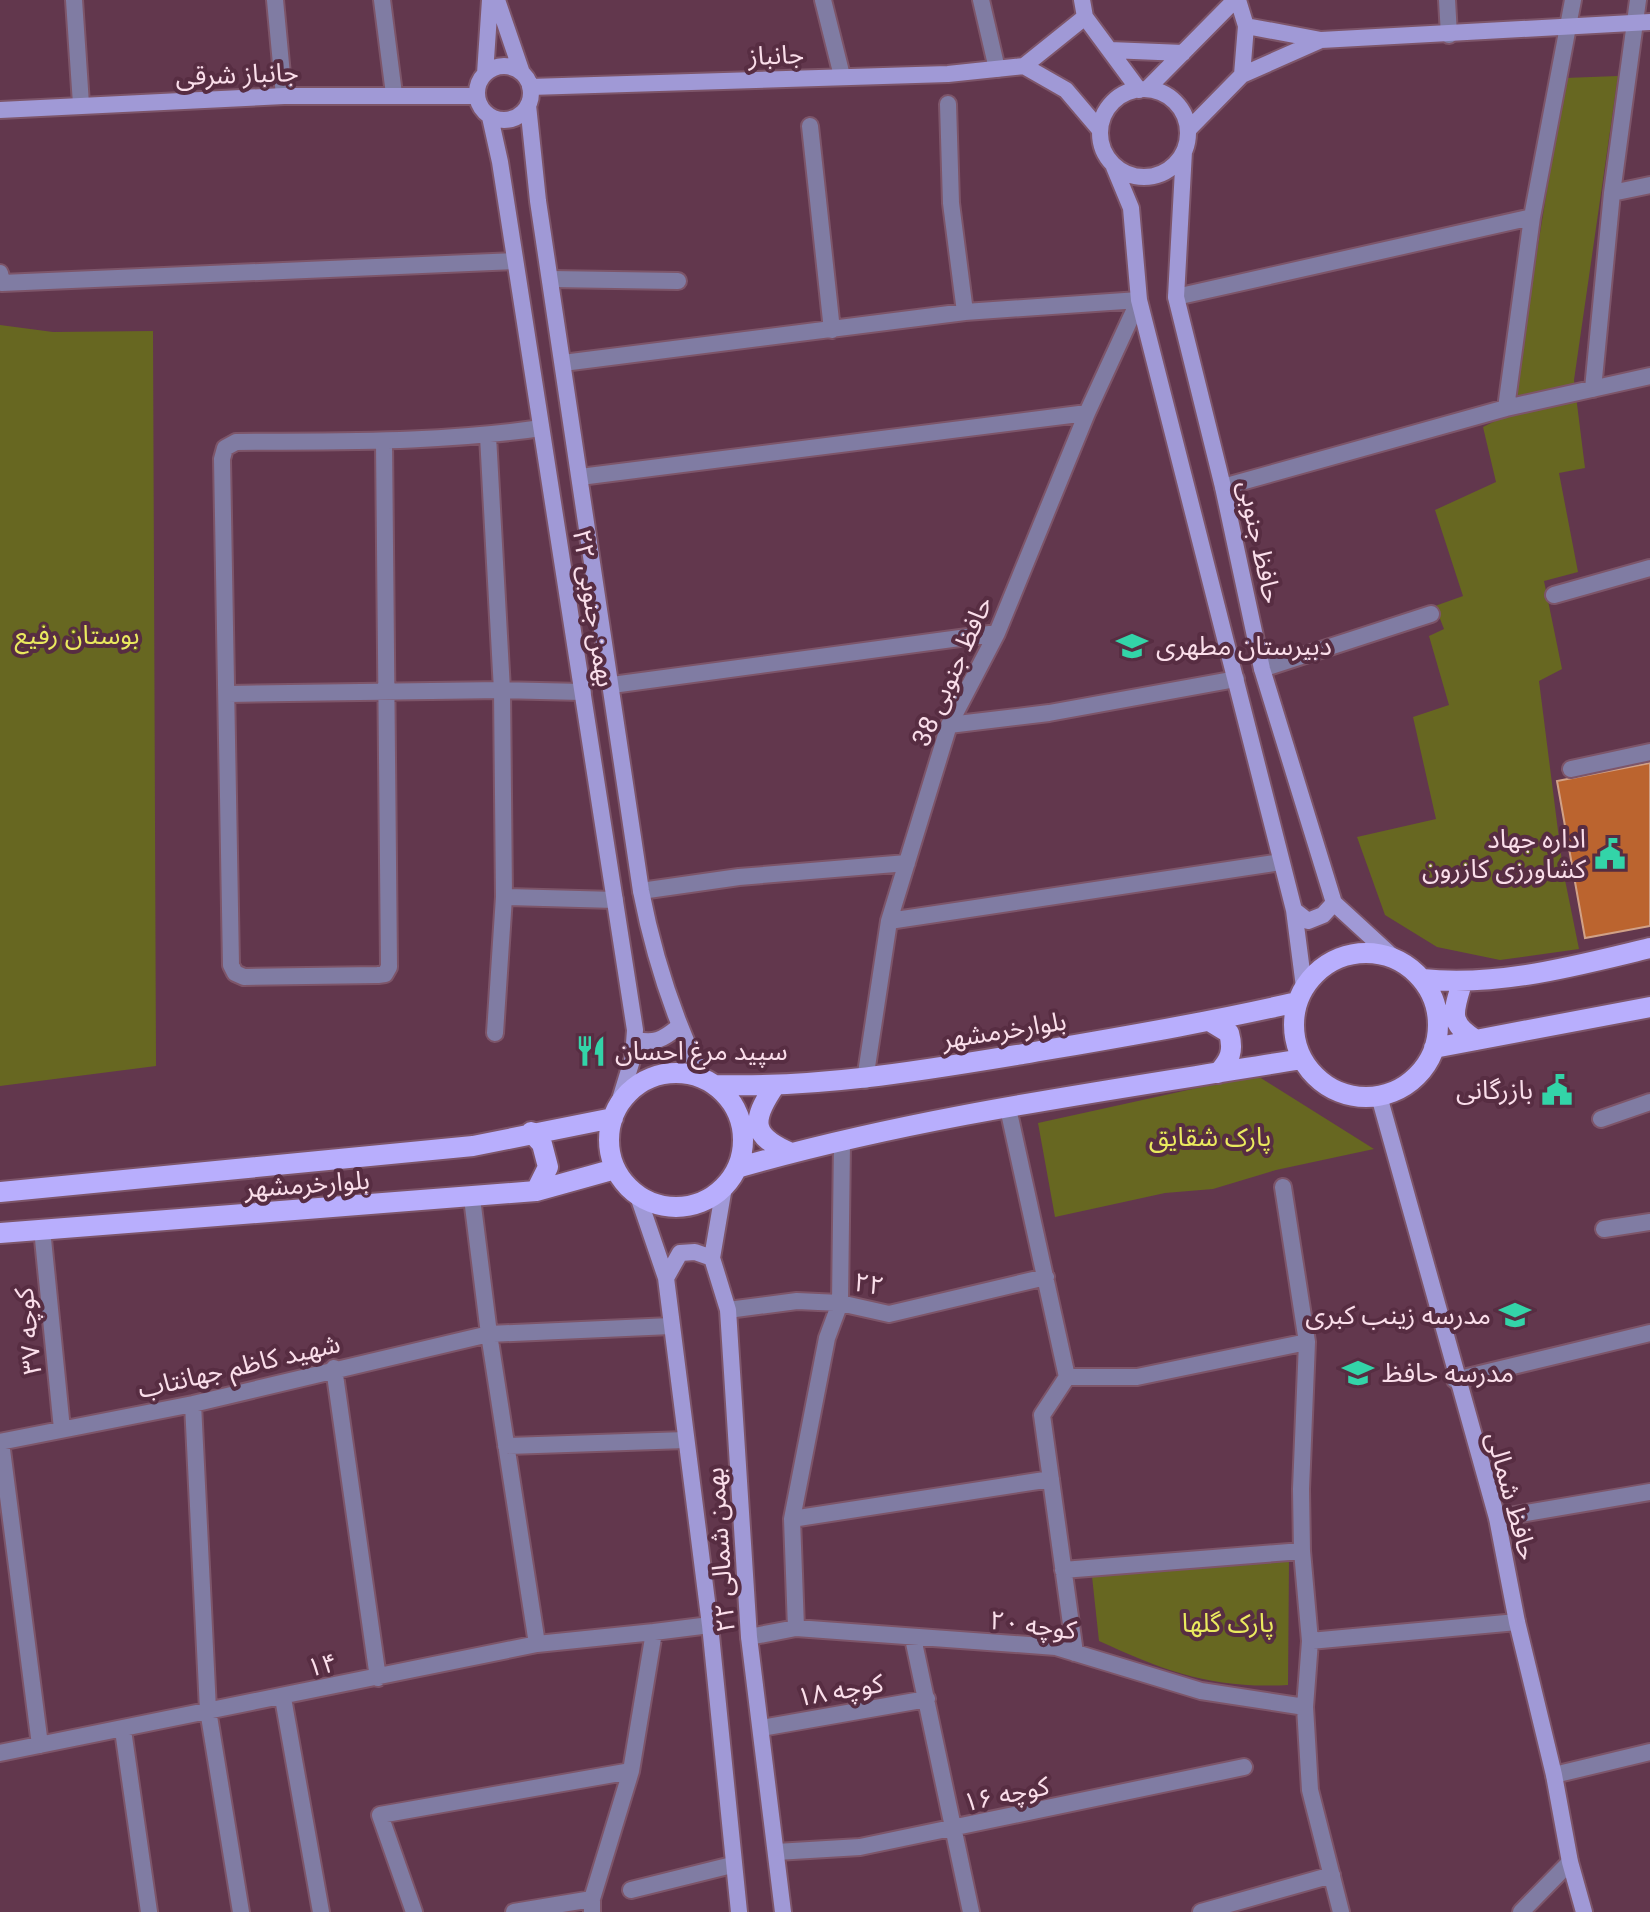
<svg xmlns="http://www.w3.org/2000/svg" width="1650" height="1912" viewBox="0 0 1650 1912" font-family="Roboto,'Noto Sans Arabic',sans-serif">
  <style>
    .green { fill: #676721 }
    .building { fill: #bb642f; stroke: #d1a187; stroke-width: 2 }
    .lines { fill: none; stroke-linecap: round; stroke-linejoin: round }
    .street-casing { stroke: #7d5569; stroke-width: 20 }
    .secondary-casing { stroke: #7d5569; stroke-width: 20 }
    .primary-casing { stroke: #7d5569; stroke-width: 24 }
    .street { stroke: #807ca3; stroke-width: 16 }
    .secondary { stroke: #a099d6; stroke-width: 16 }
    .primary { stroke: #b8aefd; stroke-width: 20 }
    .labels { text-anchor: middle; stroke-width: 8; stroke-linejoin: round; paint-order: stroke }
    .street-label { font-size: 26px; fill: #fadeea; stroke: #572d42 }
    .park-label { font-size: 26px; fill: #eaea5e; stroke: #572d42 }
    .poi-label { font-size: 26px; fill: #fadeea; stroke: #572d42; text-anchor: start }
  </style>
  <rect width="100%" height="100%" fill="#62374d"/>
  <path class="green" d="M 1618,76 L 1574,380 L 1585,468 L 1559,473 L 1578,572 L 1544,581 L 1562,669 L 1539,681 L 1563,870 L 1579,949 L 1500,960 L 1437,947 L 1385,915 L 1357,837 L 1436,819 L 1413,717 L 1449,705 L 1429,636 L 1444,629 L 1435,606 L 1463,596 L 1435,510 L 1496,482 L 1483,427 L 1511,413 L 1565,78 Z
    M 0,325 L 53,332 L 153,331 L 156,1066 L 0,1086 Z
    M 1256,1075 L 1374,1149 L 1276,1170 L 1213,1189 L 1165,1193 L 1055,1217 L 1038,1123 Z
    M 1289,1561 L 1288,1685 C 1212,1689 1167,1672 1099,1641 L 1091,1567 Z"/>
  <path class="building" d="M 1650,763 L 1650,926 L 1585,938 L 1557,781 Z"/>
  <g class="lines">
    <defs>
      <path id="street" d="M 74,0 L 81,104
        M 275,0 L 284,96
        M 382,0 L 394,94
        M 823,0 L 842,76
        M 981,0 L 997,69
        M 1447,0 L 1449,35
        M 948,104 L 951,203 L 965,312
        M 810,126 L 832,330
        M 1612,193 L 1650,185
        M 0,273 L 2,283 L 515,261
        M 551,279 L 678,281
        M 1176,297 L 1532,217
        M 563,363 L 965,312 L 1139,300 L 1087,413 L 997,633 L 949,725 L 889,921 L 865,1080
        M 1593,389 L 1612,193 L 1638,0
        M 1506,408 L 1532,217 L 1573,0
        M 488,436 L 502,690 L 504,897 L 495,1033
        M 384,441 L 389,967 L 385,974 L 378,975 L 244,977 L 235,973 L 231,965 L 222,459 L 225,448 L 236,442 C 338,441 440,443 541,428
        M 580,477 L 1087,413
        M 1223,487 L 1506,408 L 1650,376
        M 1554,595 L 1650,568
        M 1262,669 L 1431,614
        M 612,685 L 997,633
        M 228,694 L 502,690 L 583,692
        M 949,725 L 1049,713 L 1236,679
        M 1571,769 L 1650,752
        M 641,891 L 739,877 L 907,863
        M 504,897 L 615,900
        M 889,921 L 1281,862
        M 1008,1108 L 1067,1377 L 1042,1415 L 1075,1653
        M 1601,1119 L 1650,1102
        M 1283,1187 L 1307,1342 L 1301,1489 L 1302,1551 L 1310,1641 L 1305,1707 L 1310,1790 L 1341,1912
        M 472,1198 L 489,1334 L 537,1644
        M 42,1229 L 62,1429
        M 1604,1229 L 1650,1222
        M 728,1310 L 797,1301 L 840,1303 L 889,1314 L 1046,1277
        M 334,1368 L 378,1678
        M 1067,1377 L 1137,1377 L 1307,1342
        M 1455,1380 L 1650,1333
        M 193,1404 L 208,1710 L 241,1912
        M 0,1442 L 193,1404 L 489,1334 L 671,1326
        M 1,1442 L 40,1745
        M 506,1446 L 686,1440
        M 1497,1518 L 1650,1492
        M 792,1519 L 1051,1479
        M 1063,1570 L 1302,1551
        M 796,1628 L 792,1519 L 827,1338 L 840,1303 L 842,1142
        M 749,1637 L 796,1628 L 1056,1647 L 1201,1691 L 1305,1707
        M 913,1638 L 971,1912
        M 1310,1641 L 1517,1622
        M 283,1698 L 321,1912
        M 761,1728 L 927,1699
        M 123,1730 L 149,1912
        M 0,1753 L 537,1644 L 654,1632
        M 1554,1775 L 1650,1752
        M 776,1852 L 860,1847 L 1244,1767
        M 631,1890 L 732,1865
        M 414,1912 L 380,1815 L 631,1771
        M 514,1912 L 592,1899
        M 592,1912 L 592,1899 L 631,1771 L 654,1632 L 710,1625
        M 1201,1912 L 1332,1875
        M 1521,1912 L 1570,1862"/>
      <path id="secondary" d="M 497,0 L 522,73
        M 1082,0 L 1085,17 L 1139,90
        M 1238,0 L 1246,26 L 1321,40 L 1650,22
        M 1110,50 L 1183,53
        M 1024,66 L 1066,90 L 1100,130
        M 1024,66 L 1085,17
        M477 93a27 27 0 1 1 54 0a27 27 0 1 1-54 0Z
        M 485,74 L 490,0
        M 1242,75 L 1246,26
        M 530,87 L 948,74 L 1024,66
        M 1147,89 L 1235,0
        M1100 133a44 44 0 1 1 88 0a44 44 0 1 1-88 0Z
        M 528,105 L 538,201 L 641,891 C 654,958 673,1016 702,1077
        M 0,110 L 284,96 L 477,96
        M 490,117 L 500,162 L 635,1030 L 633,1057 L 618,1106
        M 1188,130 L 1242,75 L 1321,40
        M 1184,151 L 1176,297 L 1223,487 L 1262,669 L 1334,903 L 1395,959
        M 1114,167 L 1131,208 L 1139,300 L 1294,910 L 1304,987
        M 1294,910 L 1308,921 L 1323,915 L 1334,903
        M 635,1039 C 653,1045 664,1039 678,1027
        M 1379,1096 L 1497,1518 L 1517,1622 L 1554,1775 L 1570,1862 L 1584,1912
        M 724,1187 L 712,1258 L 728,1310 L 749,1637 L 783,1912
        M 638,1196 L 666,1278 L 710,1625 L 739,1912
        M 666,1278 L 680,1253 L 695,1252 L 712,1258"/>
      <path id="primary" d="M1294 1025a72 72 0 1 1 144 0a72 72 0 1 1-144 0Z
        M 1422,979 C 1499,987 1575,966 1650,948
        M 1462,983 C 1453,1012 1448,1023 1476,1040
        M 1211,1022 L 1229,1033 C 1234,1051 1230,1060 1218,1073
        M 1434,1048 L 1650,1007
        M609 1140a67 67 0 1 1 134 0a67 67 0 1 1-134 0Z
        M 716,1085 C 820,1088 920,1071 1023,1054 C 1115,1038 1206,1023 1297,1002
        M 774,1087 C 751,1121 751,1136 791,1153
        M 531,1132 L 542,1144 L 548,1167 L 536,1191
        M 737,1168 C 921,1115 1114,1090 1302,1059
        M 0,1192 L 473,1146 L 613,1118
        M 0,1233 L 536,1191 L 615,1169"/>
    </defs>
    <use href="#street" class="street-casing"/>
    <use href="#secondary" class="secondary-casing"/>
    <use href="#primary" class="primary-casing"/>
    <use href="#street" class="street"/>
    <use href="#secondary" class="secondary"/>
    <use href="#primary" class="primary"/>
  </g>
  <defs>
    <symbol id="school-bare" viewBox="-9 -9 18 18"><path d="M0-5L7-2L0 1L-7-2ZM-4 1L0 2.5L4 1V4Q0 6-4 4Z" fill="#33d4a8" stroke="#572d42" stroke-width="2.5" paint-order="stroke"/></symbol>
    <symbol id="civic-bare" viewBox="-9 -9 18 18"><path d="M-.6-6.5H3V-4.5H.6V-3L4-1V1h2V6H-6V1h2V-1L-.6-3ZM-1.2 2.5V6h2.4V2.5Z" fill="#33d4a8" stroke="#572d42" stroke-width="2.5" paint-order="stroke"/></symbol>
    <symbol id="restaurant-bare" viewBox="-9 -9 18 18"><path d="M-5-6h1v4h1v-4h1v4h1v-4h1v5L-1.5 .5V6h-2V.5L-5-1ZM5-6V6H3V1.5H1.5Q1.5-4 5-6Z" fill="#33d4a8" stroke="#572d42" stroke-width="2.5" paint-order="stroke"/></symbol>
  </defs>
  <g fill-rule="evenodd">
    <use href="#school-bare" x="1110" y="624" width="44" height="44"/>
    <use href="#civic-bare" x="1588" y="832" width="44" height="44"/>
    <use href="#restaurant-bare" x="569" y="1029" width="44" height="44"/>
    <use href="#civic-bare" x="1535" y="1068" width="44" height="44"/>
    <use href="#school-bare" x="1493" y="1293" width="44" height="44"/>
    <use href="#school-bare" x="1336" y="1351" width="44" height="44"/>
  </g>
  <g class="labels">
    <g class="street-label">
      <text transform="translate(776 55) rotate(-2)" y="9">جانباز</text>
      <text transform="translate(237 74) rotate(-2)" y="9">جانباز شرقی</text>
      <text transform="translate(1260 542) rotate(78)" y="9">حافظ جنوبی</text>
      <text transform="translate(594 608) rotate(81)" y="9">۲۲ بهمن جنوبی</text>
      <text transform="translate(952 671) rotate(-66)" y="9">حافظ جنوبی 38</text>
      <text transform="translate(1004 1030) rotate(-9)" y="9">بلوارخرمشهر</text>
      <text transform="translate(307 1184) rotate(-4)" y="9">بلوارخرمشهر</text>
      <text transform="translate(869 1284) rotate(10)" y="9">۲۲</text>
      <text transform="translate(28 1331) rotate(-96)" y="9">کوچه ۳۷</text>
      <text transform="translate(239 1366) rotate(-13)" y="9">شهید کاظم جهانتاب</text>
      <text transform="translate(1512 1496) rotate(75)" y="9">حافظ شمالی</text>
      <text transform="translate(720 1550) rotate(-94)" y="9">۲۲ بهمن شمالی</text>
      <text transform="translate(1033 1625) rotate(7)" y="9">کوچه ۲۰</text>
      <text transform="translate(322 1665) rotate(-12)" y="9">۱۴</text>
      <text transform="translate(840 1690) rotate(-10)" y="9">کوچه ۱۸</text>
      <text transform="translate(1006 1794) rotate(-12)" y="9">کوچه ۱۶</text>
    </g>
    <g class="park-label">
      <text x="77" y="644">بوستان رفیع</text>
      <text x="1210" y="1146">پارک شقایق</text>
      <text x="1228" y="1632">پارک گلها</text>
    </g>
    <g class="poi-label">
      <text x="1156" y="655">دبیرستان مطهری</text>
      <text x="1586" y="848" text-anchor="end">اداره جهاد<tspan x="1586" dy="30">کشاورزی کازرون</tspan></text>
      <text x="615" y="1060">سپید مرغ احسان</text>
      <text x="1533" y="1099" text-anchor="end">بازرگانی</text>
      <text x="1491" y="1324" text-anchor="end">مدرسه زینب کبری</text>
      <text x="1382" y="1382">مدرسه حافظ</text>
    </g>
  </g>
</svg>
